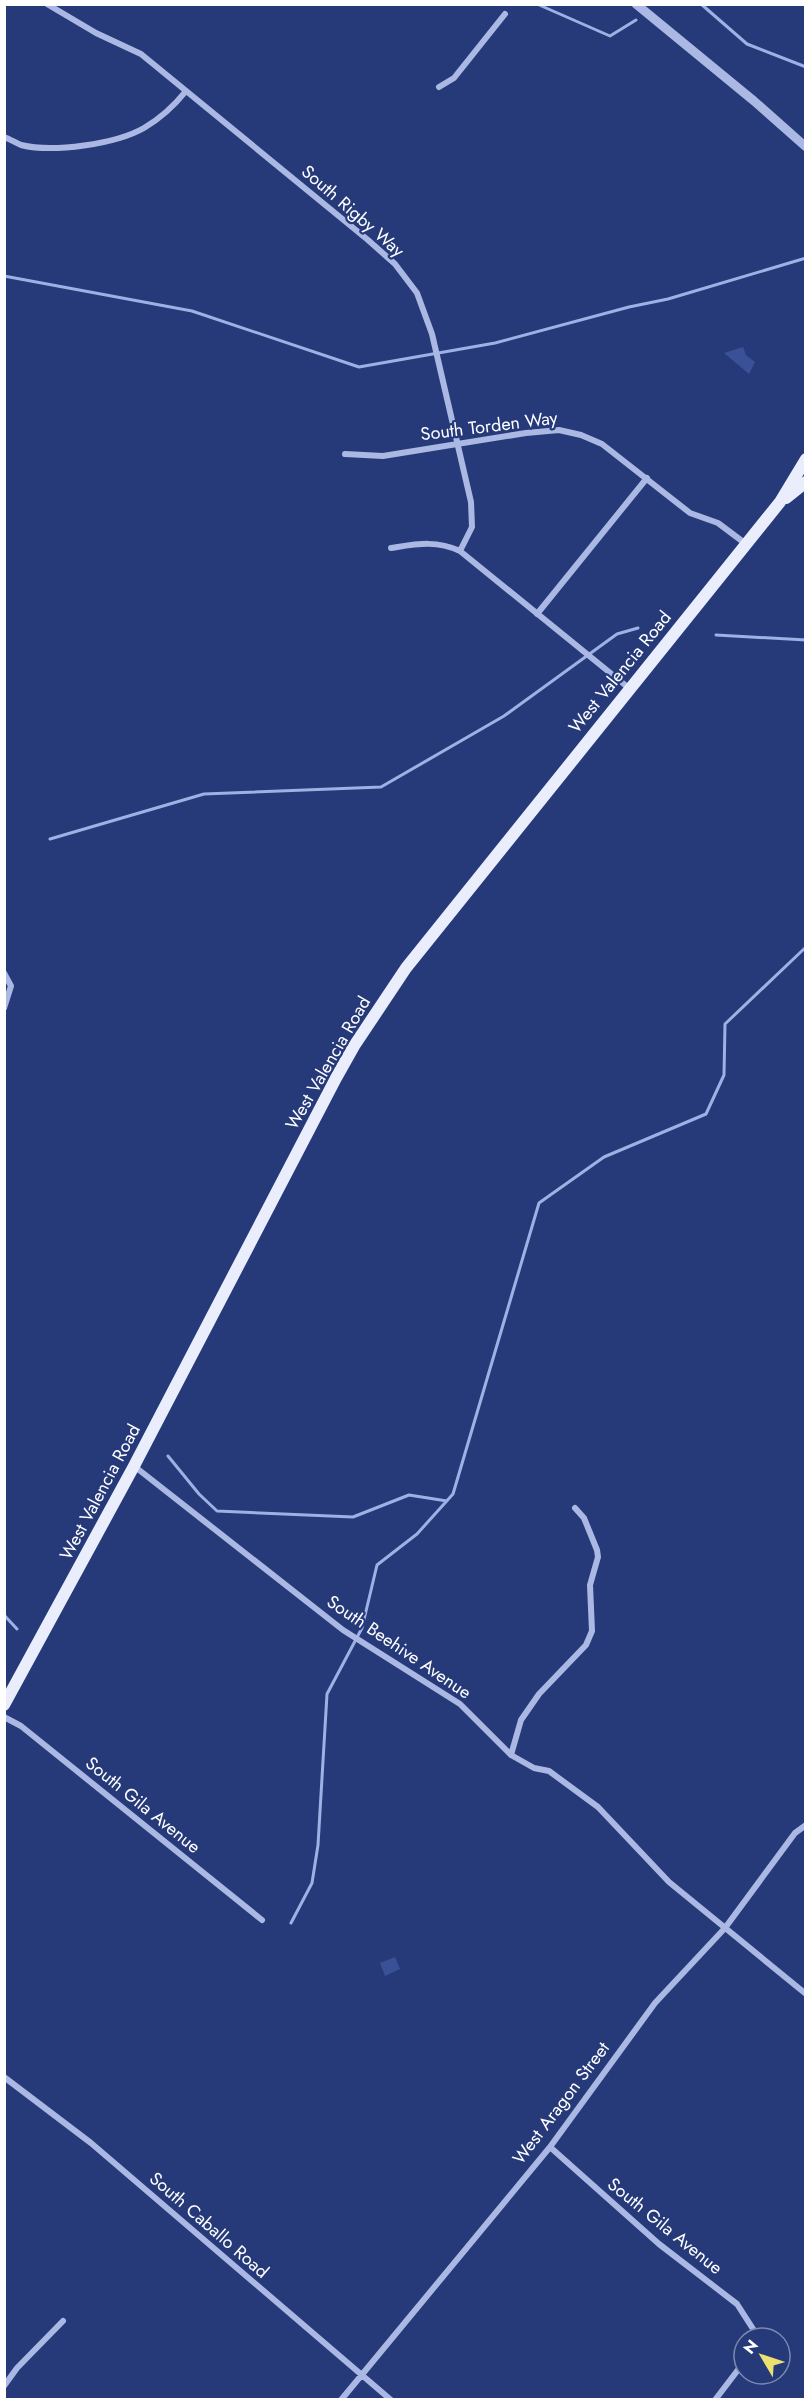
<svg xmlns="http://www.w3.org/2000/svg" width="810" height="2404" viewBox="0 0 810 2404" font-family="Jost,sans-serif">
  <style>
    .green { fill: #3a5197 }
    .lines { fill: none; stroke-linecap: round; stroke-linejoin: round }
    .stream { stroke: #9eb1e4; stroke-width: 3 }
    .minor { stroke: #aab8e3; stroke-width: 6 }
    .tertiary { stroke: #aab8e3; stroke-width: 9 }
    .primary { stroke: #e9edfc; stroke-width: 12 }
    .labels { text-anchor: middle; stroke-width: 4.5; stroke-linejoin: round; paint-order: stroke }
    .street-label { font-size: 18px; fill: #fff; stroke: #263a7a }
  </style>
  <rect width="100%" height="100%" fill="#263a7a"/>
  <path class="green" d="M 743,347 L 746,355 L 755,362 L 749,374 L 724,353 Z
    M 395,1957 L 400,1969 L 385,1976 L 380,1963 Z"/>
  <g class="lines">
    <path class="stream" d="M 537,4 L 610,36 L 636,20
      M 701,4 L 747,44 L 806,67
      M 4,276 L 192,311 L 359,367 L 495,343 L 629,307 L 668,299 L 806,258
      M 716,635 L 806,640
      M 50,839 L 204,794 L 381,787 L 504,716 L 617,634 L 638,628
      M 168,1456 L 199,1494 L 217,1511 L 353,1517 L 409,1495 L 447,1501
      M 4,1615 L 17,1629
      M 291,1923 L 312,1883 L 318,1845 L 327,1694 L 362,1628 L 377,1565 L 417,1534 L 453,1494 L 539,1203 L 604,1157 L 706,1114 L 724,1075 L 725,1024 L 806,947"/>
    <path class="minor" d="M 47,4 L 96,33 L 141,54 L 368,240 L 395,264 L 417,293 L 432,334 L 471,502 L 472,527 L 460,551
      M 439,87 L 454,78 L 505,14
      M 4,137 C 10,139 16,143 21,145 C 53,153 116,144 144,128 C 161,118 174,106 186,91
      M 345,454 L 383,456 L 526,433 L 559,430 L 581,435 L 602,444 L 690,513 L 718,523 L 746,544
      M 391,548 C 417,544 436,540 460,551 L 630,689
      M 537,614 L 647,478
      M 4,973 L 11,986 L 4,1008
      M 134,1466 L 343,1630 L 460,1704 L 511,1755 L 534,1768 L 549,1771 L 598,1807 L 669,1882 L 806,1994
      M 4,1717 L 21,1726 L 262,1920
      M 511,1755 L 521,1720 L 539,1694 L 586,1645 L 592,1631 L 590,1585 L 598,1557 L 597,1550 L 584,1518 L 575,1508
      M 4,2077 L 91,2143 L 391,2400
      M 550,2147 L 659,2244 L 737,2304 L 755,2332 L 753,2338
      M 4,2386 L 17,2368 L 63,2321
      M 341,2400 L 550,2147 L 655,2003 L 725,1928 L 795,1833 L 806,1825
      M 715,2400 L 744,2362"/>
    <path class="tertiary" d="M 636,4 L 754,101 L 806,147"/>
    <path class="primary" d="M 786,498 L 806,482
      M 4,1705 L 134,1466 L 336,1078 L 354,1046 L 406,968 L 780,502 L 806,459"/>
  </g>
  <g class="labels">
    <g class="street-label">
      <text transform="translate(353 211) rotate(41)" y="6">South Rigby Way</text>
      <text transform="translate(489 426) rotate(-7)" y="6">South Torden Way</text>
      <text transform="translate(620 672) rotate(-51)" y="6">West Valencia Road</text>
      <text transform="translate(328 1063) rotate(-60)" y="6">West Valencia Road</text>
      <text transform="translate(100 1492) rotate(-62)" y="6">West Valencia Road</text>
      <text transform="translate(399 1647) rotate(34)" y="6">South Beehive Avenue</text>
      <text transform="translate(143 1805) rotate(39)" y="6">South Gila Avenue</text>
      <text transform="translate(561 2103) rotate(-53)" y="6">West Aragon Street</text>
      <text transform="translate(209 2225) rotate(41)" y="6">South Caballo Road</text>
      <text transform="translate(665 2226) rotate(39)" y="6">South Gila Avenue</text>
    </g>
  </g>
  <rect width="810" height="2404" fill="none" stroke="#ffffff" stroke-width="12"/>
  <g transform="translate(762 2356) rotate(309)"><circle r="28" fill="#263a7a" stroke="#7d89af" stroke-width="1.5"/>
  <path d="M0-4.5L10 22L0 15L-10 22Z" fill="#ece06f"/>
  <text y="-9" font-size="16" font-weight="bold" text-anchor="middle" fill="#ffffff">N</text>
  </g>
</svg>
